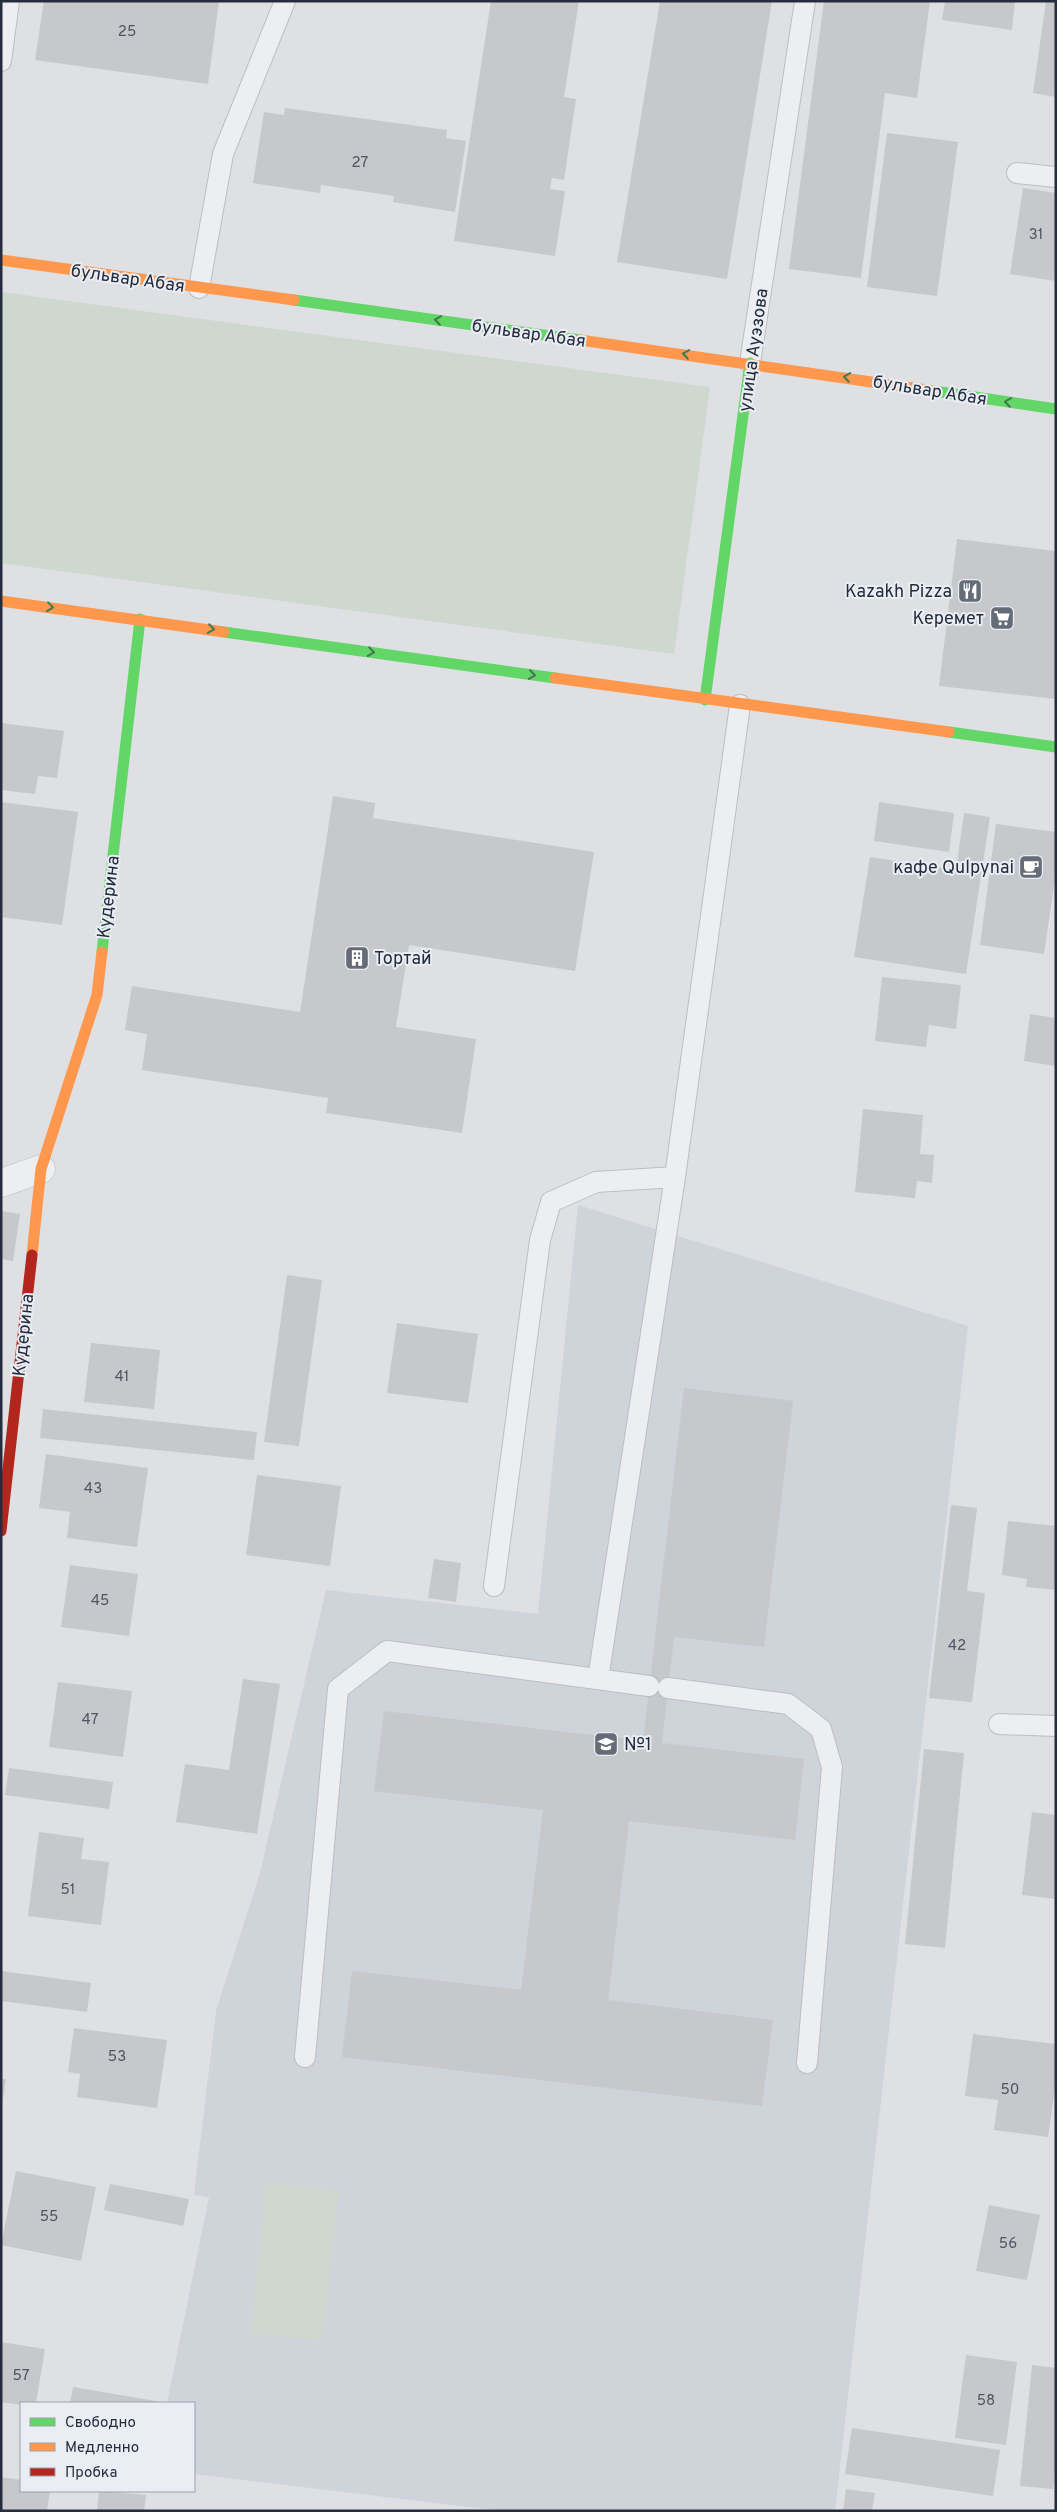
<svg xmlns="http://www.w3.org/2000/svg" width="1057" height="2512" viewBox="0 0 1057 2512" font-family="Overpass,sans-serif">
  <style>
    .built { fill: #cfd3da }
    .green { fill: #ced8ce }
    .building { fill: #c6c8cb }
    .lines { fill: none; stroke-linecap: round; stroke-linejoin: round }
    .lane-casing { stroke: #bcbec1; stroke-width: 22 }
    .street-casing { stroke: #bcbec1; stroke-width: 29 }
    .lane { stroke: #edeef1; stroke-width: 20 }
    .street { stroke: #edeef1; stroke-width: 28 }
    .fast { stroke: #63d668; stroke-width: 11 }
    .slow { stroke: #ff974d; stroke-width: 11 }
    .jam { stroke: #b3261e; stroke-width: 11 }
    .oneway { stroke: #417950 }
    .labels { text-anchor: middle; stroke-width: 4; stroke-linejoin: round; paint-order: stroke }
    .number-label { font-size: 15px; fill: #4e5461 }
    .street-label { font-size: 18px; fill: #252d3d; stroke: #eaeef4 }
    .poi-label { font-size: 18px; fill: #252d3d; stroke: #eaeef4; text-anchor: end }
  </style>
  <rect width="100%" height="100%" fill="#dee0e3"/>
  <path class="built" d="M 578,1205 L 968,1326 L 835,2511 L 502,2511 L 194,2474 L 194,2403 L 167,2403 L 209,2197 L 194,2195 L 216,2011 L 260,1873 L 326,1590 L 538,1614 Z"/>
  <path class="green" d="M 1,292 L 710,387 L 674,654 L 1,563 Z
    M 266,2182 L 339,2190 L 322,2340 L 250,2333 Z"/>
  <path class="building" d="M 44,1 L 219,1 L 208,84 L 35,60 Z
    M 491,1 L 579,1 L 564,97 L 576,99 L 564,180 L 552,178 L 550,189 L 565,191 L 555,256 L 454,241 Z
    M 660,1 L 772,1 L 727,279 L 617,262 Z
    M 824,1 L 930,1 L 917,98 L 885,93 L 861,278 L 789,269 Z
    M 945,1 L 1015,1 L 1012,30 L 942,20 Z
    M 1046,1 L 1056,1 L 1056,97 L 1033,93 Z
    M 285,108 L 447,130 L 446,138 L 466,141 L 455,212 L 393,202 L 394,196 L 321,185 L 320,193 L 253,183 L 264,112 L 284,115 Z
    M 887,133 L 958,142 L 937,296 L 867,287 Z
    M 1023,188 L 1056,193 L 1056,281 L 1010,274 Z
    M 957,539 L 1056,551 L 1056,699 L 939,686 Z
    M 2,723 L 64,731 L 57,778 L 38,776 L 35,794 L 1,790 Z
    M 333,796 L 375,803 L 373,818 L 594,852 L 575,971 L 409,945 L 396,1027 L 476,1039 L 462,1133 L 326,1113 L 328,1098 L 142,1070 L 147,1034 L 125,1030 L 132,986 L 300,1012 Z
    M 1,802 L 78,812 L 62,925 L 1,917 Z
    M 879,802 L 954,813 L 949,852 L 874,841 Z
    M 964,813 L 990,817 L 966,974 L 854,957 L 870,857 L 956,870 Z
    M 996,824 L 1056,832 L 1056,871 L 1044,954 L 980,945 Z
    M 882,977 L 961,985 L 956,1029 L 929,1025 L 926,1047 L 875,1041 Z
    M 1030,1014 L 1056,1018 L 1056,1066 L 1024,1061 Z
    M 863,1109 L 923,1115 L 920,1154 L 934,1155 L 932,1183 L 917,1181 L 915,1198 L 855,1192 Z
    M 1,1211 L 20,1214 L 13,1261 L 1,1259 Z
    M 287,1275 L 322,1280 L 299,1446 L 264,1442 Z
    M 397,1323 L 478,1334 L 468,1403 L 387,1393 Z
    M 91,1343 L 160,1350 L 154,1409 L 84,1402 Z
    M 684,1388 L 793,1401 L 764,1647 L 674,1637 L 662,1743 L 804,1759 L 795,1840 L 629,1821 L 608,2000 L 773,2020 L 762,2106 L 342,2057 L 352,1971 L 521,1990 L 543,1810 L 374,1791 L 384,1711 L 643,1741 Z
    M 43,1409 L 257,1432 L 254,1460 L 40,1438 Z
    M 46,1454 L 148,1468 L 137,1547 L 67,1538 L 70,1512 L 39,1508 Z
    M 257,1475 L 341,1486 L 330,1566 L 246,1555 Z
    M 951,1505 L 977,1508 L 967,1591 L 985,1593 L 972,1702 L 929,1698 Z
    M 1008,1521 L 1056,1526 L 1056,1590 L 1026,1587 L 1027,1579 L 1002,1575 Z
    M 434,1559 L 461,1563 L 456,1602 L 428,1598 Z
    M 70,1565 L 138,1574 L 129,1636 L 61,1627 Z
    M 243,1679 L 280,1684 L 257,1834 L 176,1822 L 185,1764 L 229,1770 Z
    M 58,1682 L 132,1691 L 123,1757 L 49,1747 Z
    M 924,1749 L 964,1753 L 945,1948 L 905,1944 Z
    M 9,1768 L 113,1782 L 109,1809 L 5,1795 Z
    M 1032,1812 L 1056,1815 L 1056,1899 L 1022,1895 Z
    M 39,1832 L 84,1838 L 81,1859 L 109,1862 L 101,1925 L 28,1916 Z
    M 1,1971 L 91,1983 L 87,2012 L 1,2001 Z
    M 74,2028 L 167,2040 L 157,2108 L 77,2097 L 80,2074 L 68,2072 Z
    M 973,2034 L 1056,2044 L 1056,2082 L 1048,2137 L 994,2130 L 998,2100 L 965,2096 Z
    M 1,2079 L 6,2079 L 2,2105 L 1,2105 Z
    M 16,2171 L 96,2187 L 81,2261 L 1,2245 Z
    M 110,2184 L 189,2199 L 183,2226 L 104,2210 Z
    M 989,2205 L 1040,2215 L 1027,2280 L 976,2271 Z
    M 1,2342 L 45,2349 L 36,2403 L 21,2403 L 21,2405 L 1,2402 Z
    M 966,2355 L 1017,2362 L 1006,2445 L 955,2438 Z
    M 1032,2365 L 1056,2368 L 1056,2466 L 1053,2489 L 1020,2486 Z
    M 73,2387 L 161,2402 L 161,2403 L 70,2403 Z
    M 852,2428 L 1000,2450 L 993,2496 L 845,2474 Z
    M 1,2477 L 21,2480 L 21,2491 L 50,2491 L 47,2511 L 1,2511 Z
    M 846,2489 L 875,2493 L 872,2511 L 843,2511 Z
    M 99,2491 L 146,2495 L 144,2511 L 97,2511 Z"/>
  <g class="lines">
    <defs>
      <path id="lane" d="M 1,61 L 9,1
        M 1017,173 L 1056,177
        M 199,288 L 223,154 L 285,1
        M 750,363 L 805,1
        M 494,1586 L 540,1240 L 551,1202 L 596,1182 L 675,1177
        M 598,1679 L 675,1177 L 740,705
        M 668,1688 L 788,1704 L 821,1729 L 832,1767 L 807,2063
        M 999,1724 L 1056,1726
        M 305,2057 L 338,1689 L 387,1651 L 649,1686"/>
      <path id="street" d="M 1,1183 L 41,1169"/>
    </defs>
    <use href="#lane" class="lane-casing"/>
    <use href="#street" class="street-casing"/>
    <use href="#lane" class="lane"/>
    <use href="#street" class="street"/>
    <path class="fast" d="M 294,300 L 580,340
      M 934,391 L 1056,409
      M 224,632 L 555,678
      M 705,700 L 750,363
      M 949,732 L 1056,747
      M 102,952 L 140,619"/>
    <path class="slow" d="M 1,260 L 294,300
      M 580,340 L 934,391
      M 1,601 L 224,632
      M 555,678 L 949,732
      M 32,1255 L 41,1169 L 97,995 L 102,952"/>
    <path class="jam" d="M 1,1531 L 32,1255"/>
  </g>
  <defs><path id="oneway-chevron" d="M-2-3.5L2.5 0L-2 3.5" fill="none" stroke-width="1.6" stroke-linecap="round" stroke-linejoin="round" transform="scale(1.25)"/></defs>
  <g class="oneway">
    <use href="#oneway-chevron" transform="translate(438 320) rotate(-172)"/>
    <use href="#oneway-chevron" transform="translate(686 354) rotate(-172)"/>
    <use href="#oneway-chevron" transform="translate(847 377) rotate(-171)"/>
    <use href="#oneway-chevron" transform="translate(1008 402) rotate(-171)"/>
    <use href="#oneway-chevron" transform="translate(50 607) rotate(7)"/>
    <use href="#oneway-chevron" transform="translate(211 629) rotate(8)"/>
    <use href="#oneway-chevron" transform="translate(371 652) rotate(8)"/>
    <use href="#oneway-chevron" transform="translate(532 675) rotate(8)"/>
  </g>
  <defs>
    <symbol id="restaurant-square" viewBox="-11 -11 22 22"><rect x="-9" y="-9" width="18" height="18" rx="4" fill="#666c77" stroke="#eaeef4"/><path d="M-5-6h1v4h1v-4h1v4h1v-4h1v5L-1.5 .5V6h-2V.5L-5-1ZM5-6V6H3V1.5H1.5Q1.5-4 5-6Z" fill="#fff"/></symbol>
    <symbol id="supermarket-square" viewBox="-11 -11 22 22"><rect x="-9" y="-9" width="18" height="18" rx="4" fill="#666c77" stroke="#eaeef4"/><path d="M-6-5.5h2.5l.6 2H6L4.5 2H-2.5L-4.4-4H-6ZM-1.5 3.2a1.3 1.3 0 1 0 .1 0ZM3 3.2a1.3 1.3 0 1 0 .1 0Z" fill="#fff"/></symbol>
    <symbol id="cafe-square" viewBox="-11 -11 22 22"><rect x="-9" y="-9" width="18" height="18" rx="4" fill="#666c77" stroke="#eaeef4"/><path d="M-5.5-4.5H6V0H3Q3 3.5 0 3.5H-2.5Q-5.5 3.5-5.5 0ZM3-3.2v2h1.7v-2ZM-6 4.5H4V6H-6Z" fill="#fff"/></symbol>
    <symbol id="building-square" viewBox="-11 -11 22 22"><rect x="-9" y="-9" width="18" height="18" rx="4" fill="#666c77" stroke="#eaeef4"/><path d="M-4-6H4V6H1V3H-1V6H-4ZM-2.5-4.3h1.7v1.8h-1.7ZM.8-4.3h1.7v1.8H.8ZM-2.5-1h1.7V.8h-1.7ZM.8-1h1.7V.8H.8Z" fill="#fff"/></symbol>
    <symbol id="school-square" viewBox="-11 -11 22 22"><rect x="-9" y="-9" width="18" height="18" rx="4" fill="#666c77" stroke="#eaeef4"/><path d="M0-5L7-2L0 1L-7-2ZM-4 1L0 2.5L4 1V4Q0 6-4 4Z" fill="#fff"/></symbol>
  </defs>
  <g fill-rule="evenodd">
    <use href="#restaurant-square" x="956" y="577" width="28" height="28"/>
    <use href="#supermarket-square" x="988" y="604" width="28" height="28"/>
    <use href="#cafe-square" x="1017" y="853" width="28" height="28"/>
    <use href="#building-square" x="343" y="944" width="28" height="28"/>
    <use href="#school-square" x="592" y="1730" width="28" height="28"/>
  </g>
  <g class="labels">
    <g class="number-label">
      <text x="127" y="36">25</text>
      <text x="360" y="167">27</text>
      <text x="1036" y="239">31</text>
      <text x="122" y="1381">41</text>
      <text x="93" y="1493">43</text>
      <text x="100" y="1605">45</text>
      <text x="957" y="1650">42</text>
      <text x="90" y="1724">47</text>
      <text x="68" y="1894">51</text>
      <text x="117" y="2061">53</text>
      <text x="1010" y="2094">50</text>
      <text x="49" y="2221">55</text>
      <text x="1008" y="2248">56</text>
      <text x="21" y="2380">57</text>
      <text x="986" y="2405">58</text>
    </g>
    <g class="street-label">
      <text transform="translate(128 278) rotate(8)" y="6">бульвар Абая</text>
      <text transform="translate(529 333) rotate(8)" y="6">бульвар Абая</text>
      <text transform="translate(753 350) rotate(-82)" y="6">улица Ауэзова</text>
      <text transform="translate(930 390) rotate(9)" y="6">бульвар Абая</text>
      <text transform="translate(108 897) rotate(-83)" y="6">Кудерина</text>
      <text transform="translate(23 1335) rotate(-84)" y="6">Кудерина</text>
    </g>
    <g class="poi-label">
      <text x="952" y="597">Kazakh Pizza</text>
      <text x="984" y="624">Керемет</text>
      <text x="1014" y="873">кафе Qulpynai</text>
      <text x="374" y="964" text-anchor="start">Тортай</text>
      <text x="624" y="1750" text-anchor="start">№1</text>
    </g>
  </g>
  <rect width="1057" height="2512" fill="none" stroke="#252d3d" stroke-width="5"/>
  <rect x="20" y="2402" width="175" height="90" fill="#eaeef4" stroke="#9ba1ab"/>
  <rect x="30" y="2418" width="25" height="8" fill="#63d668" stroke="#9ba1ab"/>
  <text x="65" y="2427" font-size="15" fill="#252d3d">Свободно</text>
  <rect x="30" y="2443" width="25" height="8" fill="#ff974d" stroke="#9ba1ab"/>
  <text x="65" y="2452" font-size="15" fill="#252d3d">Медленно</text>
  <rect x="30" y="2468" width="25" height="8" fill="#b3261e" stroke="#9ba1ab"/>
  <text x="65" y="2477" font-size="15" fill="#252d3d">Пробка</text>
</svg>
